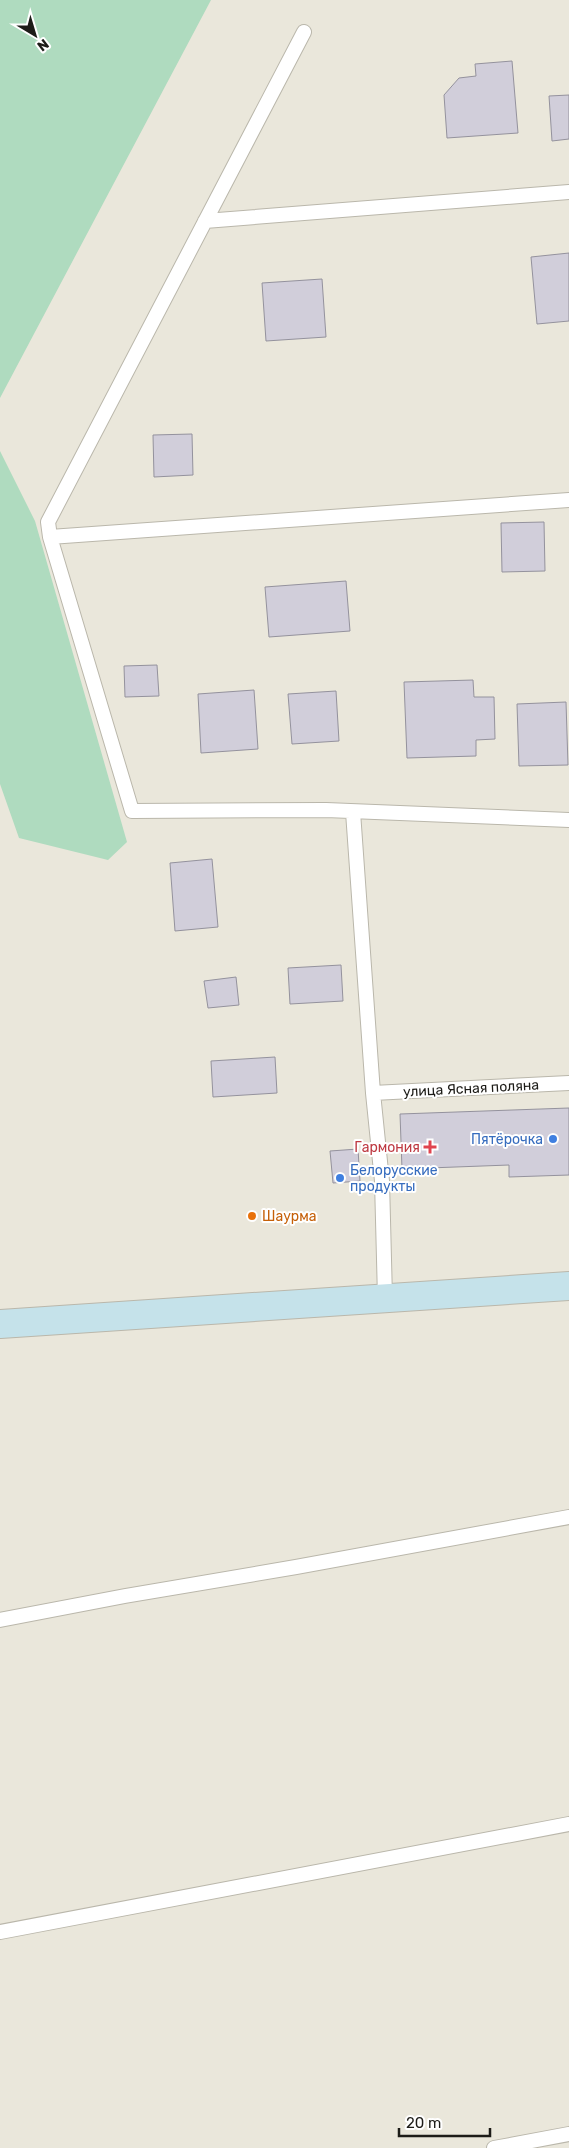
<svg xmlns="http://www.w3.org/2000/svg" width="569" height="2148" viewBox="0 0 569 2148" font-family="Rubik,sans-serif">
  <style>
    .green { fill: #afdbbf }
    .building { fill: #d1ceda; stroke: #94929d }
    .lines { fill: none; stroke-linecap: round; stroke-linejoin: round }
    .service-casing { stroke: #bab7ab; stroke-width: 16 }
    .secondary-casing { stroke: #bab7ab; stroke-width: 30 }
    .service { stroke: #fff; stroke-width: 14 }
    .secondary { stroke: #c5e2ea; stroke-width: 28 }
    .shop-dot { fill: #3f7fe0; stroke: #fff; stroke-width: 2 }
    .health-dot { fill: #e0444e; stroke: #fff; stroke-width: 2 }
    .food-dot { fill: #e8710a; stroke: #fff; stroke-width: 2 }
    .labels { text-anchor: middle; stroke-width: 4; stroke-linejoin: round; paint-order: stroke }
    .street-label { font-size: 14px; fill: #1d1c18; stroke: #fff }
    .shop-label { font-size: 14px; fill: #366cbe; stroke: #fff; text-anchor: end }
    .health-label { font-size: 14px; fill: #be3a42; stroke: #fff; text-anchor: end }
    .food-label { font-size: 14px; fill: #c56008; stroke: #fff; text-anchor: start }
  </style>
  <rect width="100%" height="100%" fill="#eae7db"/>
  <path class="green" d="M 0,0 L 211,0 L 0,398 Z
    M 0,451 L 35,521 L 127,842 L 108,860 L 19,838 L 0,784 Z"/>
  <path class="building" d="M 512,61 L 518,133 L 447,138 L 444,95 L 459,78 L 476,76 L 475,64 Z
    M 569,95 L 569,139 L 552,141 L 549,96 Z
    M 569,253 L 569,321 L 537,324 L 531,257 Z
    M 322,279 L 326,337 L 266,341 L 262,283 Z
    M 192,434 L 193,475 L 154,477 L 153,435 Z
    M 544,522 L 545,571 L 502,572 L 501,523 Z
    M 346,581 L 350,631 L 269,637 L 265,587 Z
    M 157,665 L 159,696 L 125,697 L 124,666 Z
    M 473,680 L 474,697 L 494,697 L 495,739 L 476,740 L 476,756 L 407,758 L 404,682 Z
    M 254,690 L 258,749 L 201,753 L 198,694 Z
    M 336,691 L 339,741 L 292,744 L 288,694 Z
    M 566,702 L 568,765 L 519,766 L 517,704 Z
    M 212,859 L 218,927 L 175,931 L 170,863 Z
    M 341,965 L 343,1001 L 290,1004 L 288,968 Z
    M 236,977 L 239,1005 L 208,1008 L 204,981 Z
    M 275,1057 L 277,1093 L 213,1097 L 211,1061 Z
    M 569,1108 L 569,1175 L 509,1177 L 509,1165 L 402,1169 L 400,1114 Z
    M 358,1149 L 360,1181 L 333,1183 L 330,1151 Z"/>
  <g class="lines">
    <defs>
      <path id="service" d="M 304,32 L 48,522 L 50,537 L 132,811 L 326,810 L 569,820
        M 205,221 L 569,192
        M 50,537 L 569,500
        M 353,812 L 373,1093 L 382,1181 L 385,1298
        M 373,1093 L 569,1083
        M 0,1620 L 125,1596 L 296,1567 L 569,1517
        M 0,1932 L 569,1824
        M 494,2148 L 569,2134"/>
      <path id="secondary" d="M 0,1324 L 569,1286"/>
    </defs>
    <use href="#service" class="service-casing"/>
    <use href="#secondary" class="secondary-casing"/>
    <use href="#service" class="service"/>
    <use href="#secondary" class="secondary"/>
  </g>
  <g class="shop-dot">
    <circle cx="553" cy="1139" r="5"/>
    <circle cx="340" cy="1178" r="5"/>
  </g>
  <path class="health-dot" d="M427.5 1139.5h5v5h5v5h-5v5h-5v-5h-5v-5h5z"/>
  <circle class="food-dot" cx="252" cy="1216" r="5"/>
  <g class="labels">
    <g class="street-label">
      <text transform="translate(471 1088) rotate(-3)" y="5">улица Ясная поляна</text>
    </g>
    <g class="shop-label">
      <text x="543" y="1144">Пятёрочка</text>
      <text x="350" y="1175" text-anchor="start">Белорусские<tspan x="350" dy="16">продукты</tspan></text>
    </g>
    <g class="health-label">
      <text x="420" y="1152">Гармония</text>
    </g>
    <g class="food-label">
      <text x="262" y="1221">Шаурма</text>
    </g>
  </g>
  <g transform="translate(35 35) rotate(142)" stroke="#ffffff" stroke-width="4" paint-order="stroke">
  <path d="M0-4L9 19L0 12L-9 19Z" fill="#1d1c18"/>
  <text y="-8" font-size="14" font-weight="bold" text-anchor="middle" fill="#1d1c18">N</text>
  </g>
  <path d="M399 2128v8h91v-8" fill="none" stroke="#1d1c18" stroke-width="2.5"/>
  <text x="406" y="2128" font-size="15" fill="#1d1c18" stroke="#ffffff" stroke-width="4" paint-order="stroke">20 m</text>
</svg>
